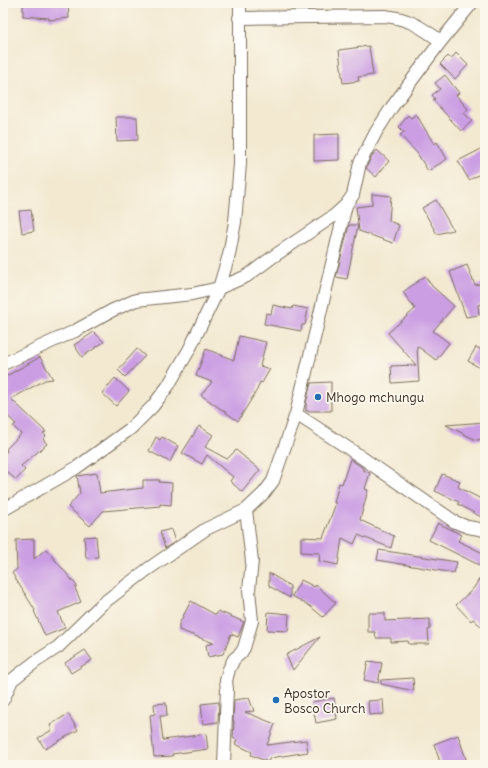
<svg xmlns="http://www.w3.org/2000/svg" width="488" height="768" viewBox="0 0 488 768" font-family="Delius,sans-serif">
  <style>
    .building { fill: #cb9ee3 }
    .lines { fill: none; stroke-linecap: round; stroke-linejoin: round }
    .minor-casing { stroke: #7b6d5d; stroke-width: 14 }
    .minor { stroke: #fff; stroke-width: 12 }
    .poi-dot { fill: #1f6fb2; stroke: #fbf7ec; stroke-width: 1.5 }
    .labels { text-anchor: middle; stroke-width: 3.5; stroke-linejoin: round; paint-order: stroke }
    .poi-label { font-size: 13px; fill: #3b2a1e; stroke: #fbf7ec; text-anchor: start }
  </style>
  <rect width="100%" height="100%" fill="#fbf7ec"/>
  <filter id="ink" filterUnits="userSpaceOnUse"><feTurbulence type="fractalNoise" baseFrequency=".025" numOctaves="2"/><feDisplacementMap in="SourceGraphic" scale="8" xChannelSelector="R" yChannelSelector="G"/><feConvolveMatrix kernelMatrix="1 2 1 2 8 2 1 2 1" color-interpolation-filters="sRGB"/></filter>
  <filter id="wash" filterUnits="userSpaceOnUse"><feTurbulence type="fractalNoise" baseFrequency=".012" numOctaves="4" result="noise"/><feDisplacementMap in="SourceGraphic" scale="16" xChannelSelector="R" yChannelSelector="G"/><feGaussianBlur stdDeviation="0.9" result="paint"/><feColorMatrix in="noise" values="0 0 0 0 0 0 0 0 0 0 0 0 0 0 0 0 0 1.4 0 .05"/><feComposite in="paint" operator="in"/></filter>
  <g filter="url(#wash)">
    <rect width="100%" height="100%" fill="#f3e9d1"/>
    <g id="blocks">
      <path class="building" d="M 23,3 L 68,3 L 69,18 L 49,20 L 49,18 L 23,16 Z
        M 369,46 L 373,75 L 358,77 L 359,81 L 343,83 L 339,50 Z
        M 456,53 L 468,65 L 455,79 L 440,64 L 448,56 L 451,59 Z
        M 445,75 L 459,93 L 456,95 L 468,109 L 464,113 L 472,121 L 461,131 L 433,100 L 435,99 L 432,95 L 440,89 L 435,83 Z
        M 416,114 L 434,144 L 437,142 L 447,159 L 428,171 L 417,153 L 400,135 L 404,132 L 399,127 L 408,115 L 411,118 Z
        M 116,117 L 137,117 L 138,140 L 117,141 Z
        M 339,134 L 339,160 L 314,161 L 314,135 Z
        M 485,147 L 485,169 L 479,172 L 480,174 L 469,180 L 458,161 Z
        M 377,150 L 389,161 L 376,177 L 366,168 L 372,156 Z
        M 372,194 L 391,196 L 389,221 L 399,225 L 393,243 L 359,231 L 356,207 L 372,205 Z
        M 436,200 L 453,230 L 437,234 L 422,208 Z
        M 31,210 L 34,231 L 22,233 L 19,211 Z
        M 349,225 L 358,225 L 347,279 L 336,277 Z
        M 467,265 L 475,285 L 485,283 L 485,303 L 478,305 L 479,315 L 466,317 L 450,272 Z
        M 425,276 L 432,286 L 454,306 L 433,331 L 449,343 L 436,360 L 417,346 L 419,381 L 392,383 L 391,366 L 416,365 L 388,333 L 415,309 L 403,292 Z
        M 273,305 L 292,309 L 293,306 L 308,309 L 305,325 L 302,325 L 301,331 L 264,324 L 266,313 L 271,314 Z
        M 94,332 L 104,342 L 82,357 L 74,345 Z
        M 239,336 L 266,342 L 260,366 L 270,369 L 262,383 L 260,382 L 257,390 L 238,421 L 201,395 L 212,382 L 196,376 L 206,349 L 234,360 Z
        M 476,347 L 485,352 L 485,371 L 468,361 Z
        M 137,349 L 145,356 L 125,377 L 118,370 Z
        M 40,357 L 53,379 L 45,380 L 11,399 L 46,432 L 43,433 L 46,436 L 43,439 L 47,444 L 21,466 L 25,470 L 16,480 L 3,468 L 3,456 L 7,451 L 6,449 L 21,434 L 13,426 L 16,424 L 3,412 L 3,378 Z
        M 115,378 L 129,391 L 116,406 L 102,393 Z
        M 331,382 L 331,411 L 306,411 L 306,403 L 311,383 Z
        M 485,422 L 485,439 L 476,440 L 446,425 Z
        M 199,426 L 213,435 L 205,447 L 227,459 L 236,450 L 260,470 L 242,492 L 230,481 L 233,477 L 207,455 L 202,464 L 182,453 Z
        M 156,437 L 160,440 L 162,437 L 178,446 L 170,462 L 149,451 Z
        M 350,459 L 363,468 L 363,470 L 370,473 L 365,489 L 368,490 L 360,520 L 394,536 L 391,548 L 358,535 L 354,544 L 342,538 L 338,565 L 319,561 L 320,553 L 301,552 L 301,537 L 323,538 L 336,503 L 334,503 L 339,483 L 342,484 Z
        M 97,473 L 100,493 L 143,488 L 143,480 L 160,480 L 159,482 L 172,483 L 171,505 L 160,504 L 160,506 L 103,511 L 90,526 L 68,507 L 80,493 L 77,476 Z
        M 442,474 L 460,481 L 458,487 L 485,501 L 485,509 L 481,517 L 458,504 L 459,502 L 435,491 Z
        M 438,523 L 462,535 L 458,541 L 485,554 L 485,568 L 429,540 Z
        M 171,529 L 175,542 L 165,548 L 160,532 Z
        M 96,536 L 98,557 L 86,558 L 84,537 Z
        M 34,539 L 34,559 L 46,549 L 77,586 L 75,588 L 81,602 L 58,612 L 65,628 L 45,636 L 34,611 L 35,610 L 12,573 L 17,569 L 16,540 Z
        M 379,550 L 457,562 L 454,573 L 377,560 Z
        M 485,570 L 485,630 L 473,619 L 471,621 L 456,605 L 473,589 Z
        M 269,573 L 290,586 L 290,598 L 269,586 Z
        M 301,580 L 315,587 L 316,585 L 336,603 L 323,617 L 310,606 L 292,596 Z
        M 191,601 L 216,615 L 218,611 L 244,622 L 238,637 L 231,634 L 223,654 L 208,657 L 206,645 L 214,643 L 179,630 L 179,624 Z
        M 268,612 L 289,614 L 288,631 L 267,630 Z
        M 368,613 L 385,613 L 385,621 L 430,619 L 430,629 L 428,630 L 429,644 L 409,644 L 408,641 L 391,642 L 391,638 L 376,638 L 375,632 L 368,632 Z
        M 320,637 L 293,670 L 286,655 Z
        M 85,650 L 92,660 L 71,673 L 65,663 Z
        M 368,661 L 382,663 L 378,683 L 364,680 Z
        M 413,678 L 414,691 L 381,684 L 381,680 Z
        M 249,698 L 254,711 L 245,712 L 275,724 L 267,745 L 306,740 L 308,752 L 270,758 L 268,762 L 251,755 L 252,752 L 235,744 L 237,740 L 233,738 L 234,721 L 233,721 L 234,700 Z
        M 334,698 L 337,719 L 316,723 L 312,702 Z
        M 383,700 L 384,714 L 369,715 L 368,701 Z
        M 219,702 L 218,722 L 203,724 L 201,704 Z
        M 166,703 L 167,716 L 160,716 L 163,740 L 206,734 L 208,749 L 172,754 L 173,756 L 154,757 L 150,715 L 155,714 L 154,704 Z
        M 68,714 L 78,730 L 45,749 L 38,738 L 52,730 L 50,725 Z
        M 458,735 L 468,765 L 441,765 L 434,744 Z"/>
    </g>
  </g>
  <g filter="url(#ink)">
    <use href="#blocks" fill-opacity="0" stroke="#7b6d5d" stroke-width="1"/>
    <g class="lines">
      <defs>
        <path id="minor" d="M 239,18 L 385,16 C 411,19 420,27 441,41
          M 3,364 L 75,331 L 113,310 L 136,300 L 192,294 L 219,288 L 247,276 L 274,256 L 335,215 L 346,205 L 353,195 L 360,163 L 376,132 L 392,107 L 441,41 L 472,3
          M 296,414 L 348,448 L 455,522 L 468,527 L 485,530
          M 3,510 L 76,468 L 130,429 L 153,406 L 168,386 L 189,350 L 219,288 L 229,255 L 235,222 L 240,164 L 240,3
          M 3,700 L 12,680 L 35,662 L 58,647 L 102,604 L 148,569 L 206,529 L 246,510 L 264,493 L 273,481 L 296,414 L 346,205
          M 224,765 L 227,689 L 226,681 L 229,669 L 234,659 L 241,653 L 244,648 L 252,621 L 249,590 L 252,561 L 246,510"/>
      </defs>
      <use href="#minor" class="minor-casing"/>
      <use href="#minor" class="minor"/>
    </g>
  </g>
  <g class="poi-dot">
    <circle cx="318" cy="397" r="4"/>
    <circle cx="276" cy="700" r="4"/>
  </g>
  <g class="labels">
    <g class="poi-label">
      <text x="326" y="402">Mhogo mchungu</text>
      <text x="284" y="698">Apostor<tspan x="284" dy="15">Bosco Church</tspan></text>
    </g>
  </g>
  <rect width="488" height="768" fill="none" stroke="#fbf7ec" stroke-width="16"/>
</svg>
